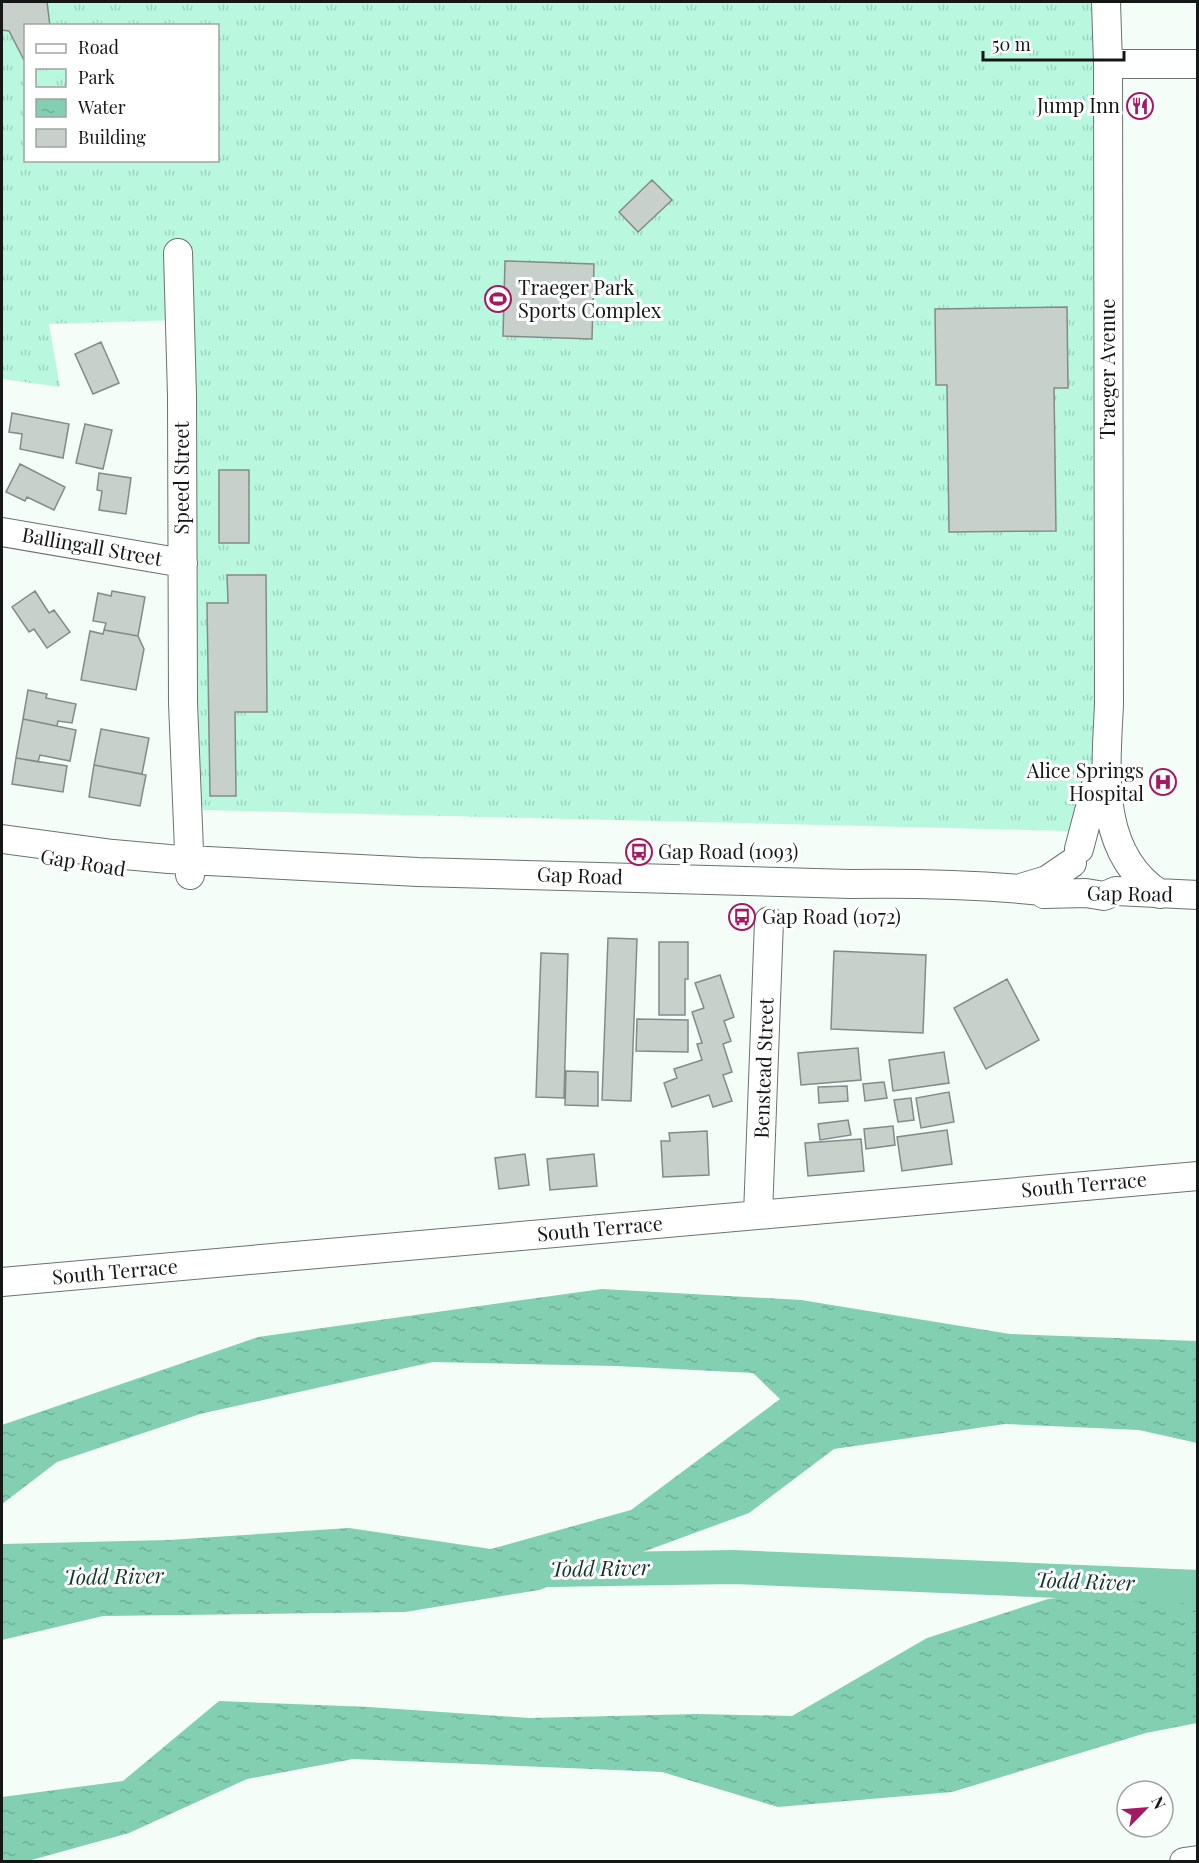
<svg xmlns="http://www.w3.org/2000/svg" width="1199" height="1863" viewBox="0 0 1199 1863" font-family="'Playfair Display',serif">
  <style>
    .park { fill: url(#park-tufts); fill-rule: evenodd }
    .water { fill: url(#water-ripples) }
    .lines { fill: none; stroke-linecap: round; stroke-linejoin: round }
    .river { stroke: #82cfb2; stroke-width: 34 }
    .building { fill: #c8d0cc; stroke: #838b88; stroke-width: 1.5 }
    .minor-casing { stroke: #6b726f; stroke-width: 30 }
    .minor { stroke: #fff; stroke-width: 28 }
    .labels { text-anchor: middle; stroke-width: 6; stroke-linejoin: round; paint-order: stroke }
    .poi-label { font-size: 20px; fill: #141716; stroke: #fff; text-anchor: start }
    .street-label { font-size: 20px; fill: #141716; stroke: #fff }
    .water-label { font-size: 21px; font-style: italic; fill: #0f3428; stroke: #fff }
  </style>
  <defs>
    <pattern id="park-tufts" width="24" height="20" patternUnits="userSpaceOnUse" patternTransform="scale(1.5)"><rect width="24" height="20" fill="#b9f8df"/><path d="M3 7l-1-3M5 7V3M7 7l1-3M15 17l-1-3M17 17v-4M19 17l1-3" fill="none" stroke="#9ed4bf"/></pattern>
    <pattern id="water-ripples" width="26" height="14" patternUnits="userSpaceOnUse" patternTransform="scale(1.5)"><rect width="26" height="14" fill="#82cfb2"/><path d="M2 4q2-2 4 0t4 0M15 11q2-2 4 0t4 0" fill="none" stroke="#6fb198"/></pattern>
  </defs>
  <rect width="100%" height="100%" fill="#f5fdf9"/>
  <path class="park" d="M 2,2 L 1106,2 L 1109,704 L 1070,831 L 203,810 L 183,703 L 178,320 L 49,324 L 60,387 L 2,379 ZM 26,26 L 218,26 L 218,160 L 26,160 Z"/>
  <path class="water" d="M 602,1289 L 801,1300 L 1010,1334 L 1197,1341 L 1197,1443 L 1139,1430 L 1005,1424 L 834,1449 L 749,1513 L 539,1590 L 405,1612 L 103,1616 L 2,1640 L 2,1544 L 169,1540 L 349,1528 L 491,1549 L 631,1510 L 780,1399 L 753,1373 L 616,1366 L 433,1362 L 200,1414 L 57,1462 L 2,1504 L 2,1425 L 258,1337 Z
    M 1197,1581 L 1197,1723 L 1146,1733 L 952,1792 L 778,1807 L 662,1772 L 353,1759 L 247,1779 L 129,1833 L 28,1861 L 2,1861 L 2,1797 L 123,1781 L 219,1701 L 369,1707 L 529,1718 L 697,1714 L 792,1716 L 927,1638 L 1048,1599 Z"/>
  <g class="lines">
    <path class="river" d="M 550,1570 L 734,1567 L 1198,1587"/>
  </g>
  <path class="building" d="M 2,2 L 47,2 L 50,26 L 26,26 L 26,64 L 9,31 L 2,30 Z
    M 652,180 L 672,200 L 638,232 L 619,212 Z
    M 505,261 L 594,264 L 592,339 L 503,336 Z
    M 1067,307 L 1068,388 L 1054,388 L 1056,531 L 949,532 L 947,385 L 936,385 L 935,309 Z
    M 101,342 L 119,383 L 93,394 L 75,354 Z
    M 12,413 L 69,424 L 63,458 L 20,449 L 22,434 L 9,432 Z
    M 85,424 L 112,430 L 103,469 L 76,463 Z
    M 20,464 L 65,487 L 54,510 L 27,497 L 25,501 L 6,492 Z
    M 219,470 L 249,470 L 249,543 L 219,543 Z
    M 99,473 L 131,478 L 126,514 L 99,510 L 102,491 L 97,490 Z
    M 227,575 L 266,575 L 267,712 L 235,712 L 236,796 L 210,796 L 207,603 L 228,603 Z
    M 35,591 L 49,613 L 54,610 L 70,632 L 47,648 L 34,629 L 29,632 L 12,607 Z
    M 112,591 L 145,597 L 138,636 L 104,630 L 106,623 L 93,621 L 98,593 L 111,596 Z
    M 104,630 L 138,636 L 144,649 L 136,690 L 81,680 L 90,631 L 103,634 Z
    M 28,690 L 47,694 L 46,698 L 76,704 L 72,723 L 58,721 L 57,726 L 23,719 Z
    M 23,719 L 76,730 L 70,761 L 40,755 L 38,762 L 16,758 Z
    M 101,729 L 149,738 L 142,774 L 94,765 Z
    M 16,758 L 67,766 L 63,792 L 12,784 Z
    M 94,765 L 146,775 L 140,806 L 89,797 Z
    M 608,938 L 637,939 L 631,1101 L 602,1100 Z
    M 659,942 L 688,942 L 688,979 L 685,979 L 685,1015 L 659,1015 Z
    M 834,951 L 926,955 L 923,1033 L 831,1029 Z
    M 541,953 L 568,954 L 564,1098 L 536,1097 Z
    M 720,975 L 734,1017 L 724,1021 L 731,1041 L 723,1044 L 732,1072 L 723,1075 L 732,1101 L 713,1107 L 709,1095 L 672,1107 L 664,1083 L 677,1078 L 674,1069 L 702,1060 L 697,1044 L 702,1043 L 692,1012 L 704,1008 L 695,983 Z
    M 1007,979 L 1039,1040 L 986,1069 L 954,1008 Z
    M 637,1019 L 688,1020 L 688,1052 L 636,1051 Z
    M 858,1048 L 861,1080 L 801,1085 L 798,1053 Z
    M 944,1052 L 949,1083 L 893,1091 L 889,1060 Z
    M 566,1071 L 598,1072 L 598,1106 L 565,1105 Z
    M 884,1082 L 887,1098 L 865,1101 L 863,1084 Z
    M 847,1086 L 848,1101 L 819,1103 L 818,1087 Z
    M 949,1092 L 954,1122 L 921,1128 L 916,1098 Z
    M 911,1098 L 914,1120 L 898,1122 L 894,1100 Z
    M 848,1120 L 851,1135 L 820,1140 L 818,1124 Z
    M 893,1126 L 895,1145 L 866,1149 L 864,1129 Z
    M 947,1130 L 952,1164 L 902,1171 L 897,1137 Z
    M 707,1131 L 709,1175 L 663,1177 L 661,1141 L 670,1141 L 669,1133 Z
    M 861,1139 L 864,1171 L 808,1176 L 805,1143 Z
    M 525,1154 L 529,1185 L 499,1189 L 495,1158 Z
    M 594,1154 L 597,1186 L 550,1190 L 547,1159 Z"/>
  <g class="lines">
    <defs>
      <path id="minor" d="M 1106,2 L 1108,64 L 1109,704 C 1106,770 1096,853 1160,894
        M 1108,64 L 1198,64
        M 178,253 L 182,396 L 183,703 L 190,875
        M 2,532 L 183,563
        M 2,839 L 113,854 L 169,859 L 418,872 L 851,884 C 922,883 992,885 1062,893
        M 1079,849 L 1098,777
        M 1024,887 L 1047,880 L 1072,863
        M 1044,894 L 1086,893 L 1104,896 L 1116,891 L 1198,895
        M 758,1215 L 769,921
        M 2,1282 L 1198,1176
        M 1184,1862 L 1198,1860"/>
    </defs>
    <use href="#minor" class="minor-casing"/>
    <use href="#minor" class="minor"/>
  </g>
  <defs>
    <symbol id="restaurant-ring" viewBox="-11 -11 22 22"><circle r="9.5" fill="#fff" stroke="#a31963" stroke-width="1.5"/><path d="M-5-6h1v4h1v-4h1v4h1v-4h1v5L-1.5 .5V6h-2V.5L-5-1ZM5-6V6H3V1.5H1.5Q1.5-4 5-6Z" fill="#a31963"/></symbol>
    <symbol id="stadium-ring" viewBox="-11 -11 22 22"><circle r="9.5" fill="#fff" stroke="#a31963" stroke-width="1.5"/><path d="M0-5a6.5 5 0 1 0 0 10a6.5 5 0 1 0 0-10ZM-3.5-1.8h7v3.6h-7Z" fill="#a31963"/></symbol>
    <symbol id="hospital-ring" viewBox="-11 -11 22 22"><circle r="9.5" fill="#fff" stroke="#a31963" stroke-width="1.5"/><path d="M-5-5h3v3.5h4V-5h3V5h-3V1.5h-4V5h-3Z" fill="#a31963"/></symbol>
    <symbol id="bus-ring" viewBox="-11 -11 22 22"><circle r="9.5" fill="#fff" stroke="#a31963" stroke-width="1.5"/><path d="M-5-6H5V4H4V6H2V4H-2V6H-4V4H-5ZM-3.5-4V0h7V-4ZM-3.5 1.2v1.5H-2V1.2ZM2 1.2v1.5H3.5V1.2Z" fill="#a31963"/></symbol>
  </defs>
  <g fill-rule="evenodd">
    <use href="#restaurant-ring" x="1125" y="91" width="30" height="30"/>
    <use href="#stadium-ring" x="483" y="284" width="30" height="30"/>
    <use href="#hospital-ring" x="1148" y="767" width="30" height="30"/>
    <use href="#bus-ring" x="624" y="837" width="30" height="30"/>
    <use href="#bus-ring" x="727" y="902" width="30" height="30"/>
  </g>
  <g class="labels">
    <g class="poi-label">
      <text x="1120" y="113" text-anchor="end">Jump Inn</text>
      <text x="518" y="295">Traeger Park<tspan x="518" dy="23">Sports Complex</tspan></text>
      <text x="1144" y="778" text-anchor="end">Alice Springs<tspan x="1144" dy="23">Hospital</tspan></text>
      <text x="658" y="859">Gap Road (1093)</text>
      <text x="762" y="924">Gap Road (1072)</text>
    </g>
    <g class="street-label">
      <text transform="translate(1108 369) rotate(-90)" y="7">Traeger Avenue</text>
      <text transform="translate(182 478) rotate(-90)" y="7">Speed Street</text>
      <text transform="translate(92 547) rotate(10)" y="7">Ballingall Street</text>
      <text transform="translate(83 863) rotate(9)" y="7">Gap Road</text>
      <text transform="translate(580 876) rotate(2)" y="7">Gap Road</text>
      <text transform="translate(1130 894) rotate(1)" y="7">Gap Road</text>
      <text transform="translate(764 1068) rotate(-88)" y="7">Benstead Street</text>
      <text transform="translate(1084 1185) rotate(-5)" y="7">South Terrace</text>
      <text transform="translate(600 1229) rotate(-5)" y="7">South Terrace</text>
      <text transform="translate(115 1272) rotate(-5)" y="7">South Terrace</text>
    </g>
    <g class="water-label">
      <text transform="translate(600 1569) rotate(-1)" y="7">Todd River</text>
      <text transform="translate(114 1577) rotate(-1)" y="7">Todd River</text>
      <text transform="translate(1085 1582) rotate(2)" y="7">Todd River</text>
    </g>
  </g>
  <rect width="1199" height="1863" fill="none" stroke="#141716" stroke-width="6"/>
  <rect x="24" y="24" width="195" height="138" fill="#ffffff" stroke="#a1a2a2" stroke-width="1.5"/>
  <rect x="36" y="44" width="30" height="9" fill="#ffffff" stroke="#a1a2a2" stroke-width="1.5"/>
  <text x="78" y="54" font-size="18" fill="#141716">Road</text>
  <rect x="36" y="69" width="30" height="18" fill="url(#park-tufts)" stroke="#a1a2a2" stroke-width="1.5"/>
  <text x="78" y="84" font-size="18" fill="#141716">Park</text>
  <rect x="36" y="99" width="30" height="18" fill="url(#water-ripples)" stroke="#a1a2a2" stroke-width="1.5"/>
  <text x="78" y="114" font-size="18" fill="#141716">Water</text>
  <rect x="36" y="129" width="30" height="18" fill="#c8d0cc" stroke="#a1a2a2" stroke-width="1.5"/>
  <text x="78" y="144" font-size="18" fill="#141716">Building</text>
  <g transform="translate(1145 1809) rotate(65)"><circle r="28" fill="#ffffff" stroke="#a1a2a2" stroke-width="1.5"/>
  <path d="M0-4.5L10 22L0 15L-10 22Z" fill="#a31963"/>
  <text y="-9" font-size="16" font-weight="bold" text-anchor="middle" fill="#141716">N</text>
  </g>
  <path d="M983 51v9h141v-9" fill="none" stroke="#141716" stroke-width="3"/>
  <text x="992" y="51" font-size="18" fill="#141716" stroke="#ffffff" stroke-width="4.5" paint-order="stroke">50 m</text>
</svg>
